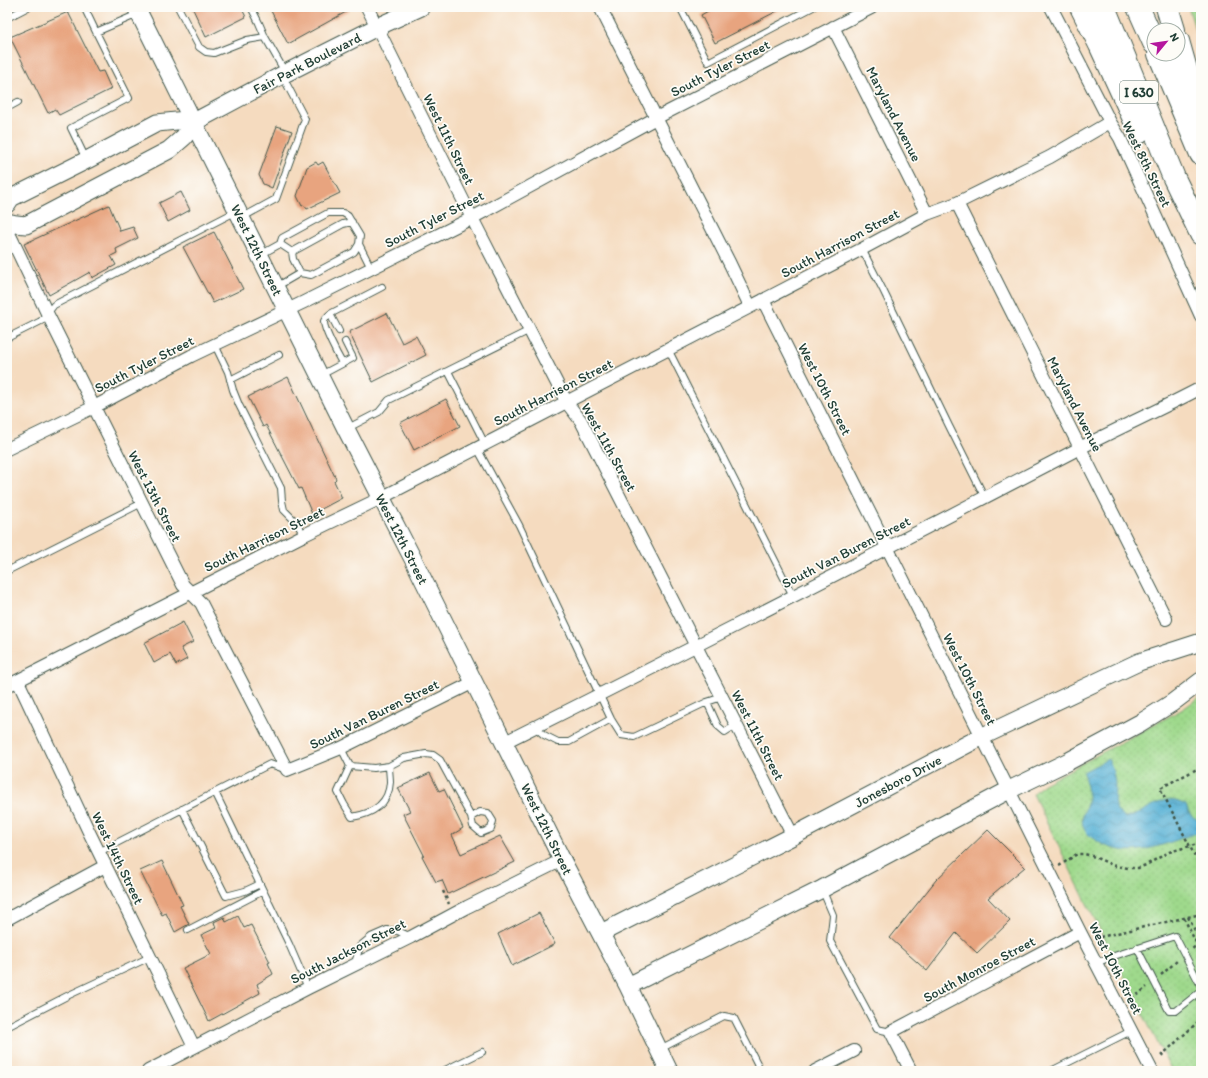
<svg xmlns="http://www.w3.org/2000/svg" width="1208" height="1078" viewBox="0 0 1208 1078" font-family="Itim,sans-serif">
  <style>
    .grass { fill: url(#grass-dots); stroke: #5f8b60 }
    .water { fill: url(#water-waves); stroke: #3b7784 }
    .building { fill: #e8a47f }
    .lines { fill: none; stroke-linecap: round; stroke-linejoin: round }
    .lane-casing { stroke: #3f5549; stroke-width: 8 }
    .street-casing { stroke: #3f5549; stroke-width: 14 }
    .secondary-casing { stroke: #3f5549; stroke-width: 19 }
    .highway-casing { stroke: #3f5549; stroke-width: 24 }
    .path { stroke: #3f5549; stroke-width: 2.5; stroke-dasharray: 3 3; stroke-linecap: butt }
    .lane { stroke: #fff; stroke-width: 6 }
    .street { stroke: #fff; stroke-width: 12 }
    .secondary { stroke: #fff; stroke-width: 17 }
    .highway { stroke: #fff; stroke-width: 22 }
    .labels { text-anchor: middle; stroke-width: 3.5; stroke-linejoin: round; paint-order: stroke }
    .shield { fill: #fdfcf7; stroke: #62766e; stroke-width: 1 }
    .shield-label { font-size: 13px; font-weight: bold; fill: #1f3d34 }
    .street-label { font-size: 14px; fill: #1f3d34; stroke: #fdfcf7 }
  </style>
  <defs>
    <pattern id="grass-dots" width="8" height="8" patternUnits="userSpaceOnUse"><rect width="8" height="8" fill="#9fd98c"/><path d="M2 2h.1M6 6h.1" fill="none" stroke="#88bb79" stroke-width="1.8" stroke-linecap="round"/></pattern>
    <pattern id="water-waves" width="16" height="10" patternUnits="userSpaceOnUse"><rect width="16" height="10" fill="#57b1d5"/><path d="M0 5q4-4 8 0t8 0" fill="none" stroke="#4791ae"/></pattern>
  </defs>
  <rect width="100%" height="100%" fill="#fdfcf7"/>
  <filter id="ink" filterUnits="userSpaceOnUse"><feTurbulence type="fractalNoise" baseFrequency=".025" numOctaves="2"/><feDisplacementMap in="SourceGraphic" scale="8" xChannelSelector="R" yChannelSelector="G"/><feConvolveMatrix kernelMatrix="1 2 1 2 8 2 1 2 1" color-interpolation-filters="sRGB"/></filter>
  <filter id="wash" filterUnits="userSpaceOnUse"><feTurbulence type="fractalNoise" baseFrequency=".012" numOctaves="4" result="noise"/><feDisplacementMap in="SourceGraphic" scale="16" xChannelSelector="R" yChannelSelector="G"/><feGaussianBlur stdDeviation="0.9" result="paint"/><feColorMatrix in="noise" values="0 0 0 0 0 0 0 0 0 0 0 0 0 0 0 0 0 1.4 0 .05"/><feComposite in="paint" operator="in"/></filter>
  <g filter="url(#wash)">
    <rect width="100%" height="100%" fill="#f5dbbf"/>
    <path class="grass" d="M 1188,7 L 1201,7 L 1201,47 Z
      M 1201,696 L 1201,1071 L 1172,1071 L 1097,924 L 1033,794 L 1042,785 L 1183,709 Z"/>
    <path class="water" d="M 1108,759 C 1112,766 1115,777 1115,786 C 1115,794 1113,802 1116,809 C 1118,812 1122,815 1125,818 C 1140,816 1157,799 1170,800 C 1175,800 1181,803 1186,805 C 1189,814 1192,818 1201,821 L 1201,833 L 1196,833 C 1164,844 1129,862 1097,841 C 1091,837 1085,833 1083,826 C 1080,816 1087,809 1088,799 C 1089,790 1085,781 1083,772 Z"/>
    <g id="blocks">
      <path class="building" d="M 192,7 L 241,7 L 246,17 L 206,37 Z
        M 269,7 L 355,7 L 288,44 Z
        M 715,7 L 785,7 L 715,43 L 701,15 Z
        M 68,12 L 98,72 L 103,71 L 111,89 L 59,115 L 55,109 L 48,113 L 10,37 Z
        M 277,126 L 292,131 L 272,188 L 263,184 L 259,175 Z
        M 316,162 L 318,165 L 323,162 L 340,193 L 307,209 L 304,205 L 302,206 L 297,196 L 307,167 Z
        M 181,192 L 190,210 L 168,222 L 159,203 Z
        M 109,205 L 120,231 L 133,227 L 138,238 L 116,249 L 117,253 L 111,256 L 116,265 L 92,278 L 90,272 L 49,295 L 24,244 Z
        M 214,232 L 243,289 L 213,303 L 183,247 Z
        M 387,313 L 402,343 L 416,336 L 426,355 L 373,382 L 349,332 Z
        M 288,377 L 336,479 L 334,481 L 342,498 L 312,514 L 301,488 L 299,489 L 266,425 L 263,427 L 248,397 Z
        M 446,399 L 460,426 L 414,450 L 400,423 Z
        M 183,622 L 193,642 L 181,648 L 187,659 L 176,665 L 170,654 L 154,663 L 144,643 Z
        M 430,773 L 439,791 L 444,789 L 463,828 L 452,835 L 461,854 L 500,836 L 515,862 L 448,894 L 442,880 L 436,882 L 422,856 L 424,855 L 403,814 L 410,811 L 398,788 Z
        M 988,830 L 1025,867 L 988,898 L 1010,921 L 977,953 L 956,933 L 927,971 L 890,938 L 936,880 Z
        M 162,861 L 183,905 L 180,906 L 189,924 L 175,932 L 166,913 L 162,915 L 140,871 Z
        M 539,913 L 555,944 L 512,966 L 498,934 Z
        M 238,916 L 244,928 L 251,925 L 270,962 L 268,963 L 273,974 L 257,984 L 260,993 L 209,1021 L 183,968 L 211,954 L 201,935 L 216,928 L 214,922 L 224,917 L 226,922 Z"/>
    </g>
  </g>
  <g filter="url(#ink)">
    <use href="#blocks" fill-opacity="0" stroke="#3f5549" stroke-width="1"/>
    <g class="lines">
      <defs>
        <path id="lane" d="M 84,7 L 96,32 L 138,14
          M 178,7 L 199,47 L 206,52 L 214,53 L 247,40 L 265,37
          M 251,7 L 259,23 L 265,37 L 285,72
          M 680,7 L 708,62 L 813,7
          M 7,18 L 28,7
          M 7,108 L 18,102
          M 86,159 L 71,128 L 129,98 L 96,32
          M 243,217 L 276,199 L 305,119 L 283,77
          M 280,244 L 292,252
          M 359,244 L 371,268
          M 862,249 L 883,290 L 949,426 L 985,498
          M 292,252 L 343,224 L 352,222
          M 292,252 L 293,259 L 300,273
          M 260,255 L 280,244
          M 276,287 L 300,273 L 311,275 L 354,252 L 359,244 L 360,236 L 348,216 L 343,213 L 328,213 L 282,238 L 280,244
          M 330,314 C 328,316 325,318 324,321 C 323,328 338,356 342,363
          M 339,331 L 330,314 L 382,287
          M 7,338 L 41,321 L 54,305 L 237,211
          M 215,345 L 228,372 L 233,390 L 239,405 L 281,488 L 282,501 L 284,510 L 296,522 L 304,535
          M 668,349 L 793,596
          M 448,371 L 485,444
          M 321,375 L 353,358 L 345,342
          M 230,380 L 279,355
          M 348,428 L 379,412 L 389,400 L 530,330
          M 477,448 L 519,525 L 611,719 L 621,735 L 634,737 L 707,702 L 722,697
          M 7,571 L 142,503
          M 707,702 L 718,726 L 725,732 L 736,725
          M 535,727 L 544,735 L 558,742 L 569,742 L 611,719
          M 341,748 L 350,766 L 338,792 L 344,804 L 352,817 C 372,814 389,804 390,782 C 390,777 389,771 389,766
          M 350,766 L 374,768 L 389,766 L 404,758 L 426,754 L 433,755 L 440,760 L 471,817 L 473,826 L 481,833 L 491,829 L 493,821 L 488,813 L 480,812 L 471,817
          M 215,792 L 289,944 L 308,988
          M 182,809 L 226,896 L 245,891 L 260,884
          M 99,852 L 270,764 L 287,770
          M 822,889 L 833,915 L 830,941 L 877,1029 L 891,1032
          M 188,930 L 263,891
          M 1137,948 L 1169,1011 L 1176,1011 L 1201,991
          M 355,963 L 360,946 L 371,937 L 387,930 L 398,931 L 411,937
          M 1096,963 L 1111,957 L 1175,936 L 1201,986
          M 7,1027 L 67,996 L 150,957
          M 660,1049 L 724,1016 L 734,1018 L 761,1071
          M 443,1071 L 482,1052
          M 1051,1071 L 1131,1031"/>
        <path id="street" d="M 367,7 L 472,218 L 567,403 L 581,421 L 793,836
          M 600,7 L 730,264 L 750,306
          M 1051,7 L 1110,122 L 1120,138 L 1201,316
          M 833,27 L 927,214
          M 957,203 L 1166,619
          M 7,229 L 47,313 L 183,585 L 201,603 L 287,770 L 341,748 L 474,682
          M 763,300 L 1080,932 L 1152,1071
          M 7,449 L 94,407 L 191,356 L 304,302 L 472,218 L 656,118 L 871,8
          M 18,681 L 89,832 L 194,1047
          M 7,686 L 304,535 L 381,498 L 862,249 L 927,214 L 957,203 L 1050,157 L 1110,122
          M 505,742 C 697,646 888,548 1078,449 C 1119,428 1161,409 1201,388
          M 7,919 L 105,866
          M 148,1071 L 308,988 L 411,937 L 467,907 L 562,860
          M 815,1071 L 854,1051
          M 911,1071 L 891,1032 L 1080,932"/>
        <path id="secondary" d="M 136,7 L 346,429 L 413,559 L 562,860 L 628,986 L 669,1071
          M 7,204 L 11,198 L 87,160 L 157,123 L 186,120 L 194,122
          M 7,222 L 16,224 L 26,225 L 169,150 L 184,137 L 194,122 L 286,73 L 377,27 L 421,7
          M 601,933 L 793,836 L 983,736 L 1107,677 L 1139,662 L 1201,642
          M 628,986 L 822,889 L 1009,790 L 1069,761 L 1140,723 L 1172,703 L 1201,681"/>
        <path id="highway" d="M 1081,7 L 1100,45 L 1140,132
          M 1104,7 L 1174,178 L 1201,234
          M 1138,7 L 1154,43
          M 1167,7 L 1174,30
          M 1178,41 L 1201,122
          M 1159,54 L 1201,154"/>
      </defs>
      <use href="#lane" class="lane-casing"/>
      <use href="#street" class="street-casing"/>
      <use href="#secondary" class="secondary-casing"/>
      <use href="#highway" class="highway-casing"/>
      <path class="path" d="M 1201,767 L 1160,788 L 1201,868
        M 1059,866 L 1077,854 L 1084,854 L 1092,856 L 1115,866 L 1128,868 L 1138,868 L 1146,865 L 1169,852 L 1201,843
        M 443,891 L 449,904
        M 1188,917 L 1201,942 L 1192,949
        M 1184,918 L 1201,953
        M 1100,937 L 1201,914
        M 1161,975 L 1177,961
        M 1132,999 L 1147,987
        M 1161,1056 L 1201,1019"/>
      <use href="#lane" class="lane"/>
      <use href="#street" class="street"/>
      <use href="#secondary" class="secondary"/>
      <use href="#highway" class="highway"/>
    </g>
  </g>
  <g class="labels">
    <rect class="shield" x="1120" y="81" width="38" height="22" rx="3"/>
    <g class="shield-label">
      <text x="1139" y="97">I 630</text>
    </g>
    <g class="street-label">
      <text transform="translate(307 63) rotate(-27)" y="5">Fair Park Boulevard</text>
      <text transform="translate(720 68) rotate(-27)" y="5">South Tyler Street</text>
      <text transform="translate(894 114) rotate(63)" y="5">Maryland Avenue</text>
      <text transform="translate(449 139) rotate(64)" y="5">West 11th Street</text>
      <text transform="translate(1147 164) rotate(64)" y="5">West 8th Street</text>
      <text transform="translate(434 219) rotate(-27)" y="5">South Tyler Street</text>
      <text transform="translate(840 243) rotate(-28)" y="5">South Harrison Street</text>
      <text transform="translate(257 250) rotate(64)" y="5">West 12th Street</text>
      <text transform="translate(144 364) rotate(-27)" y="5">South Tyler Street</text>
      <text transform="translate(825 389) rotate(63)" y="5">West 10th Street</text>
      <text transform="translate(553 392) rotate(-27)" y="5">South Harrison Street</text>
      <text transform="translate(1075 404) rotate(63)" y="5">Maryland Avenue</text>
      <text transform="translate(609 447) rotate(61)" y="5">West 11th Street</text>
      <text transform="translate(155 496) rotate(63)" y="5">West 13th Street</text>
      <text transform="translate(264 539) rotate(-26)" y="5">South Harrison Street</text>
      <text transform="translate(402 539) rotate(63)" y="5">West 12th Street</text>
      <text transform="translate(846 552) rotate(-27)" y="5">South Van Buren Street</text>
      <text transform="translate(970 679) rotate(63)" y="5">West 10th Street</text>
      <text transform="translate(374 714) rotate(-26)" y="5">South Van Buren Street</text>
      <text transform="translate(758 735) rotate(63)" y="5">West 11th Street</text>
      <text transform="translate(898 781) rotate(-28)" y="5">Jonesboro Drive</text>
      <text transform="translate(547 829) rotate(64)" y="5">West 12th Street</text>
      <text transform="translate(118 858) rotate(64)" y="5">West 14th Street</text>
      <text transform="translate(348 951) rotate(-27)" y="5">South Jackson Street</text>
      <text transform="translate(1116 968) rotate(63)" y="5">West 10th Street</text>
      <text transform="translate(979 969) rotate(-28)" y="5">South Monroe Street</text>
    </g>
  </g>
  <rect width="1208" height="1078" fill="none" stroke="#fdfcf7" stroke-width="24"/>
  <g transform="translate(1166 42) rotate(61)"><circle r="19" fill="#fdfcf7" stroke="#a4b0a9"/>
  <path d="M0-3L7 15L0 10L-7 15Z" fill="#b5179e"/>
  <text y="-6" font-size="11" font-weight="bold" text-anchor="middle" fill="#1f3d34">N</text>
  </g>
</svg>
